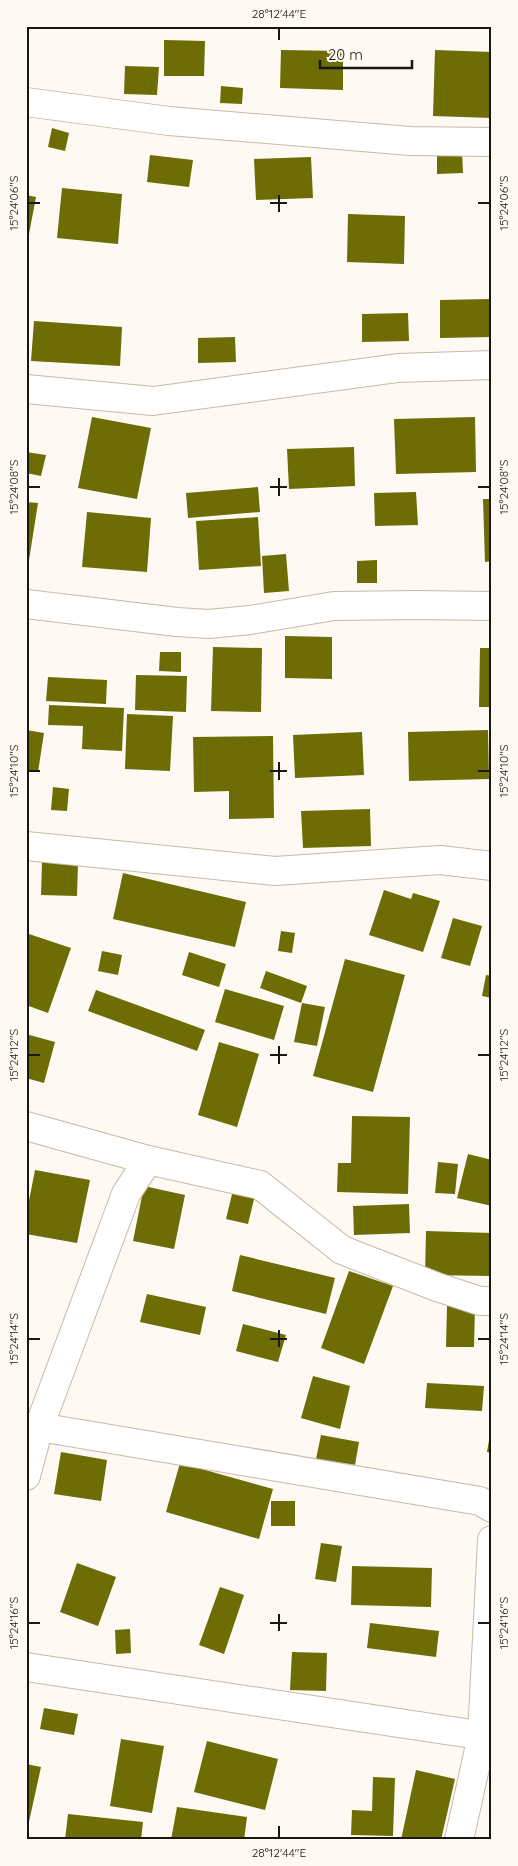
<svg xmlns="http://www.w3.org/2000/svg" width="518" height="1866" viewBox="0 0 518 1866" font-family="Quicksand,sans-serif">
  <style>
    .building { fill: #6d6c05 }
    .lines { fill: none; stroke-linecap: round; stroke-linejoin: round }
    .street-casing { stroke: #c6baaa; stroke-width: 30 }
    .street { stroke: #fff; stroke-width: 28 }
    .ticks { fill: none; stroke: #1a1610; stroke-width: 2 }
    .neatline { fill: none; stroke: #1a1610; stroke-width: 2 }
    .ticks-label { font-size: 12px; text-anchor: middle; fill: #1a1610 }
  </style>
  <rect width="100%" height="100%" fill="#fef9f2"/>
  <path class="building" d="M 164,40 L 205,41 L 204,76 L 164,76 Z
    M 281,50 L 343,51 L 343,90 L 280,88 Z
    M 435,50 L 492,52 L 492,118 L 433,116 Z
    M 125,66 L 159,67 L 157,95 L 124,94 Z
    M 221,86 L 243,88 L 242,104 L 220,103 Z
    M 52,128 L 69,133 L 65,151 L 48,147 Z
    M 462,152 L 463,173 L 437,174 L 437,153 Z
    M 150,155 L 193,160 L 189,187 L 147,182 Z
    M 311,157 L 313,198 L 256,200 L 254,159 Z
    M 62,188 L 122,194 L 118,244 L 57,238 Z
    M 26,195 L 36,197 L 29,234 L 26,234 Z
    M 348,214 L 405,216 L 404,264 L 347,262 Z
    M 490,299 L 491,337 L 440,338 L 440,300 Z
    M 408,313 L 409,341 L 362,342 L 362,314 Z
    M 34,321 L 122,327 L 120,366 L 31,361 Z
    M 235,337 L 236,362 L 198,363 L 198,338 Z
    M 92,417 L 151,428 L 137,499 L 78,488 Z
    M 475,417 L 476,472 L 396,474 L 394,419 Z
    M 354,447 L 355,486 L 289,489 L 287,449 Z
    M 26,452 L 46,455 L 41,476 L 26,473 Z
    M 258,487 L 260,512 L 188,518 L 186,493 Z
    M 416,492 L 418,525 L 375,526 L 374,493 Z
    M 483,499 L 492,499 L 492,561 L 485,562 Z
    M 26,502 L 38,503 L 27,573 L 26,573 Z
    M 87,512 L 151,518 L 147,572 L 82,567 Z
    M 258,517 L 261,566 L 199,570 L 196,521 Z
    M 286,554 L 289,591 L 264,593 L 262,556 Z
    M 377,560 L 377,583 L 357,583 L 357,561 Z
    M 285,636 L 332,637 L 332,679 L 285,678 Z
    M 213,647 L 262,648 L 261,712 L 211,711 Z
    M 480,648 L 492,648 L 492,707 L 479,707 Z
    M 160,652 L 181,652 L 181,672 L 159,671 Z
    M 136,675 L 187,676 L 186,712 L 135,710 Z
    M 48,677 L 107,680 L 106,704 L 46,701 Z
    M 49,705 L 124,708 L 122,751 L 82,749 L 83,726 L 48,725 Z
    M 127,714 L 173,716 L 170,771 L 125,769 Z
    M 26,730 L 44,733 L 38,772 L 26,770 Z
    M 488,730 L 489,779 L 409,781 L 408,732 Z
    M 362,732 L 364,775 L 295,778 L 293,735 Z
    M 273,736 L 274,818 L 229,819 L 229,791 L 194,792 L 193,737 Z
    M 53,787 L 69,789 L 67,811 L 51,810 Z
    M 370,809 L 371,846 L 303,848 L 301,811 Z
    M 42,862 L 78,863 L 77,896 L 41,895 Z
    M 123,873 L 246,902 L 235,947 L 113,919 Z
    M 384,890 L 411,899 L 413,893 L 440,901 L 423,952 L 369,935 Z
    M 453,918 L 482,926 L 470,966 L 441,958 Z
    M 281,931 L 295,933 L 292,953 L 278,951 Z
    M 26,933 L 71,948 L 48,1013 L 26,1005 Z
    M 102,951 L 122,955 L 118,975 L 98,971 Z
    M 189,952 L 226,964 L 219,987 L 182,975 Z
    M 345,959 L 405,975 L 373,1092 L 313,1076 Z
    M 266,971 L 307,986 L 301,1003 L 260,988 Z
    M 486,975 L 492,976 L 492,998 L 482,996 Z
    M 225,989 L 284,1006 L 274,1040 L 215,1022 Z
    M 96,990 L 205,1030 L 197,1051 L 88,1011 Z
    M 302,1003 L 325,1007 L 317,1046 L 294,1042 Z
    M 26,1034 L 55,1042 L 44,1083 L 26,1078 Z
    M 219,1042 L 259,1054 L 237,1127 L 198,1115 Z
    M 352,1116 L 410,1117 L 408,1194 L 337,1192 L 338,1163 L 351,1163 Z
    M 468,1154 L 492,1160 L 492,1206 L 457,1198 Z
    M 438,1162 L 458,1164 L 455,1194 L 435,1193 Z
    M 35,1170 L 90,1180 L 77,1243 L 26,1234 L 26,1216 Z
    M 144,1186 L 185,1195 L 174,1249 L 133,1241 Z
    M 234,1186 L 256,1191 L 248,1224 L 226,1219 Z
    M 409,1204 L 410,1233 L 354,1235 L 353,1206 Z
    M 426,1231 L 492,1233 L 492,1276 L 425,1275 Z
    M 240,1255 L 335,1278 L 326,1314 L 232,1291 Z
    M 349,1271 L 393,1286 L 364,1364 L 321,1348 Z
    M 147,1294 L 206,1307 L 200,1335 L 140,1322 Z
    M 447,1306 L 475,1307 L 474,1347 L 446,1347 Z
    M 243,1324 L 286,1335 L 278,1362 L 236,1351 Z
    M 313,1376 L 350,1386 L 340,1429 L 301,1418 Z
    M 427,1383 L 484,1386 L 482,1411 L 425,1408 Z
    M 491,1429 L 492,1429 L 492,1453 L 487,1452 Z
    M 321,1435 L 359,1442 L 355,1465 L 316,1459 Z
    M 61,1452 L 107,1460 L 101,1501 L 54,1494 Z
    M 180,1463 L 273,1489 L 259,1539 L 166,1512 Z
    M 271,1501 L 295,1501 L 295,1526 L 271,1526 Z
    M 321,1543 L 342,1546 L 336,1582 L 315,1579 Z
    M 77,1563 L 116,1577 L 98,1626 L 60,1612 Z
    M 352,1566 L 432,1568 L 431,1607 L 351,1605 Z
    M 220,1587 L 244,1595 L 224,1654 L 199,1645 Z
    M 370,1623 L 439,1631 L 436,1657 L 367,1648 Z
    M 130,1629 L 131,1653 L 116,1654 L 115,1630 Z
    M 292,1652 L 327,1653 L 326,1691 L 290,1690 Z
    M 44,1708 L 78,1714 L 74,1735 L 40,1729 Z
    M 121,1739 L 164,1746 L 152,1813 L 110,1806 Z
    M 207,1741 L 278,1759 L 265,1810 L 194,1792 Z
    M 26,1764 L 41,1767 L 27,1831 L 26,1831 Z
    M 416,1770 L 455,1779 L 441,1840 L 401,1840 Z
    M 373,1777 L 395,1778 L 393,1836 L 351,1835 L 352,1810 L 372,1811 Z
    M 177,1807 L 247,1817 L 244,1840 L 171,1840 Z
    M 68,1814 L 143,1822 L 141,1840 L 65,1840 Z"/>
  <g class="lines">
    <defs>
      <path id="street" d="M 26,102 L 169,121 L 410,141 L 492,142
        M 26,389 L 153,401 L 398,368 L 492,365
        M 26,604 L 177,622 L 209,624 L 250,620 L 334,606 L 417,605 L 492,606
        M 26,846 L 275,871 L 440,860 L 492,866
        M 26,1126 L 148,1160 L 260,1185 L 342,1250 L 437,1287 L 480,1301 L 492,1301
        M 39,1427 L 480,1501 L 492,1508
        M 26,1476 L 39,1427 L 126,1194 L 148,1160
        M 26,1667 L 492,1737
        M 459,1840 L 482,1736 L 492,1540"/>
    </defs>
    <use href="#street" class="street-casing"/>
    <use href="#street" class="street"/>
  </g>
  <path class="ticks" d="M 279,28 L 279,40M 279,195 L 279,212M 28,203 L 40,203M 270,203 L 287,203M 478,203 L 490,203M 279,478 L 279,496M 28,487 L 40,487M 270,487 L 287,487M 478,487 L 490,487M 279,762 L 279,780M 28,771 L 40,771M 270,771 L 287,771M 478,771 L 490,771M 279,1046 L 279,1064M 28,1055 L 40,1055M 270,1055 L 287,1055M 478,1055 L 490,1055M 279,1330 L 279,1347M 28,1339 L 40,1339M 270,1339 L 287,1339M 478,1339 L 490,1339M 279,1614 L 279,1631M 28,1623 L 40,1623M 270,1623 L 287,1623M 478,1623 L 490,1623M 279,1826 L 279,1838"/>
  <rect width="518" height="1866" fill="none" stroke="#fef9f2" stroke-width="55"/>
  <path d="M320 60v8h92v-8" fill="none" stroke="#1a1610" stroke-width="2.5"/>
  <text x="328" y="60" font-size="15" fill="#1a1610" stroke="#fef9f2" stroke-width="4" paint-order="stroke">20 m</text>
  <rect x="28" y="28" width="462" height="1810" class="neatline"/>
  <g class="ticks-label">
    <text x="279" y="18">28°12'44"E</text>
    <text transform="translate(14 203) rotate(-90)" y="4">15°24'06"S</text>
    <text transform="translate(504 203) rotate(-90)" y="4">15°24'06"S</text>
    <text transform="translate(14 487) rotate(-90)" y="4">15°24'08"S</text>
    <text transform="translate(504 487) rotate(-90)" y="4">15°24'08"S</text>
    <text transform="translate(14 771) rotate(-90)" y="4">15°24'10"S</text>
    <text transform="translate(504 771) rotate(-90)" y="4">15°24'10"S</text>
    <text transform="translate(14 1055) rotate(-90)" y="4">15°24'12"S</text>
    <text transform="translate(504 1055) rotate(-90)" y="4">15°24'12"S</text>
    <text transform="translate(14 1339) rotate(-90)" y="4">15°24'14"S</text>
    <text transform="translate(504 1339) rotate(-90)" y="4">15°24'14"S</text>
    <text transform="translate(14 1623) rotate(-90)" y="4">15°24'16"S</text>
    <text transform="translate(504 1623) rotate(-90)" y="4">15°24'16"S</text>
    <text x="279" y="1857">28°12'44"E</text>
  </g>
</svg>
